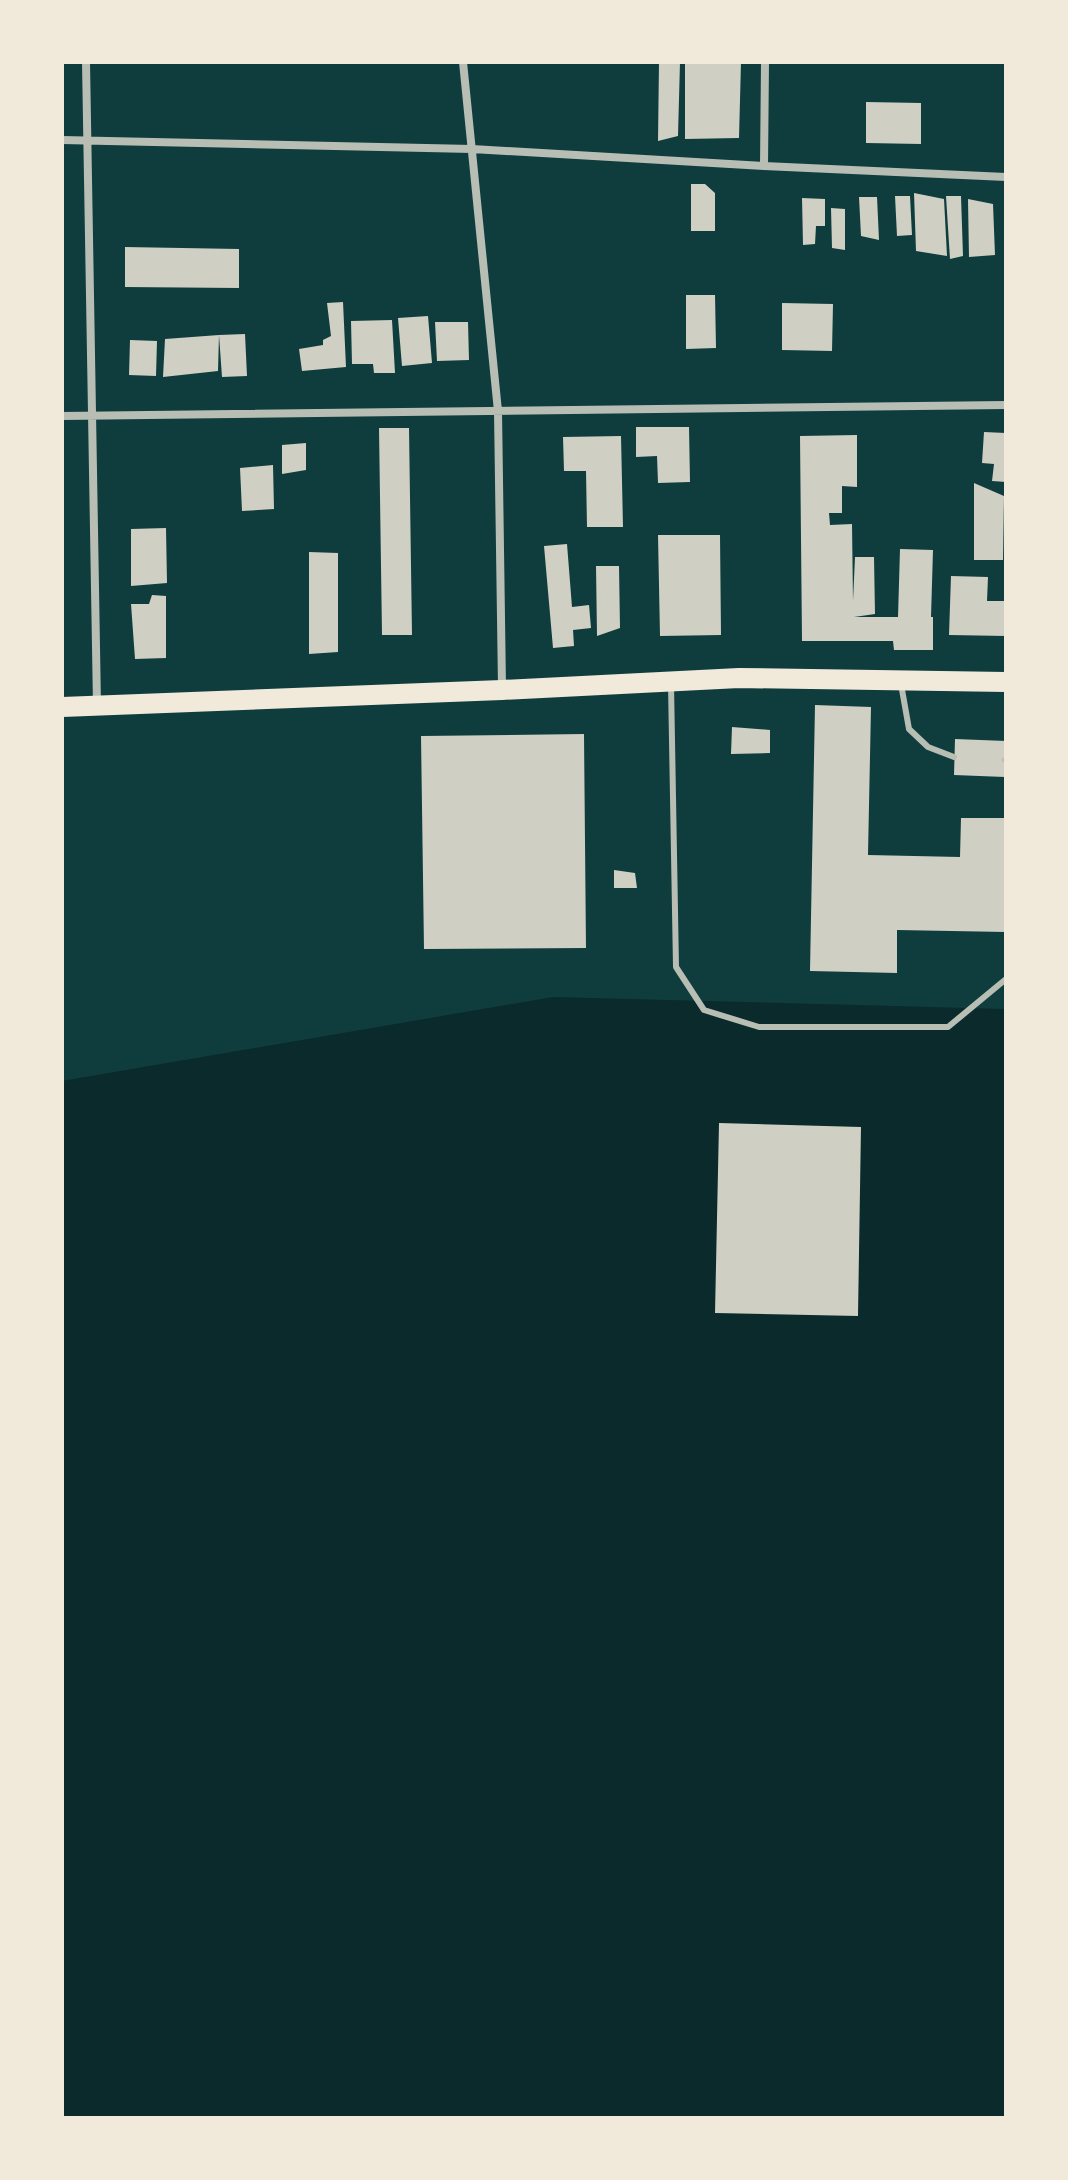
<svg xmlns="http://www.w3.org/2000/svg" width="1068" height="2180" viewBox="0 0 1068 2180" font-family="Inter,sans-serif">
  <style>
    .water { fill: #0a2a2b }
    .building { fill: #cfcfc3 }
    .lines { fill: none; stroke-linecap: round; stroke-linejoin: round }
    .service { stroke: #b8beb3; stroke-width: 6 }
    .minor { stroke: #b8beb3; stroke-width: 8 }
    .primary { stroke: #f1e9da; stroke-width: 20 }
  </style>
  <rect width="100%" height="100%" fill="#0f3d3e"/>
  <path class="water" d="M 553,997 L 1006,1009 L 1006,2118 L 62,2118 L 62,1081 Z"/>
  <path class="building" d="M 659,62 L 680,62 L 678,136 L 658,141 Z
    M 685,62 L 741,62 L 739,138 L 685,139 Z
    M 866,102 L 921,103 L 921,144 L 866,143 Z
    M 691,184 L 705,184 L 715,193 L 715,231 L 691,231 Z
    M 914,193 L 944,199 L 947,256 L 916,251 Z
    M 895,196 L 910,196 L 912,235 L 897,236 Z
    M 946,196 L 961,196 L 963,256 L 950,259 Z
    M 859,197 L 877,197 L 879,240 L 861,236 Z
    M 802,198 L 825,199 L 825,226 L 816,226 L 815,244 L 803,245 Z
    M 968,199 L 993,204 L 995,255 L 969,257 Z
    M 831,208 L 845,209 L 845,250 L 832,248 Z
    M 125,247 L 239,249 L 239,288 L 125,287 Z
    M 686,295 L 715,295 L 716,348 L 686,349 Z
    M 343,302 L 346,367 L 302,371 L 299,349 L 323,345 L 323,340 L 331,336 L 327,303 Z
    M 782,303 L 833,304 L 832,351 L 782,350 Z
    M 428,316 L 432,363 L 402,366 L 398,318 Z
    M 392,320 L 395,373 L 374,373 L 373,364 L 352,364 L 351,321 Z
    M 435,322 L 468,322 L 469,360 L 437,361 Z
    M 245,334 L 247,376 L 222,377 L 219,335 Z
    M 219,335 L 218,371 L 163,377 L 165,339 Z
    M 130,340 L 157,341 L 156,376 L 129,375 Z
    M 636,427 L 689,427 L 690,482 L 658,483 L 657,456 L 636,457 Z
    M 379,428 L 409,428 L 412,635 L 382,635 Z
    M 984,432 L 1006,433 L 1006,482 L 992,481 L 994,464 L 982,463 Z
    M 857,435 L 857,487 L 842,486 L 842,513 L 829,513 L 830,525 L 852,524 L 853,601 L 855,557 L 874,557 L 875,614 L 854,617 L 898,617 L 900,549 L 933,550 L 931,617 L 933,617 L 933,650 L 894,650 L 893,641 L 802,641 L 800,436 Z
    M 621,436 L 623,527 L 587,527 L 586,471 L 564,471 L 563,437 Z
    M 306,443 L 306,470 L 282,474 L 282,445 Z
    M 273,465 L 274,509 L 242,511 L 240,468 Z
    M 974,483 L 1004,496 L 1003,560 L 974,560 Z
    M 166,528 L 167,583 L 131,586 L 131,529 Z
    M 658,535 L 720,535 L 721,635 L 660,636 Z
    M 567,544 L 572,607 L 589,605 L 591,628 L 573,630 L 574,646 L 553,648 L 544,546 Z
    M 309,552 L 338,553 L 338,652 L 309,654 Z
    M 596,566 L 619,566 L 620,628 L 597,636 Z
    M 951,576 L 988,577 L 987,601 L 1006,601 L 1006,636 L 949,635 Z
    M 152,595 L 166,596 L 166,658 L 135,659 L 131,604 L 149,604 Z
    M 815,705 L 871,707 L 868,855 L 960,857 L 961,818 L 1006,818 L 1006,932 L 897,930 L 897,973 L 810,971 Z
    M 732,727 L 770,730 L 770,753 L 731,754 Z
    M 584,734 L 586,948 L 424,949 L 421,736 Z
    M 955,739 L 1006,741 L 1005,777 L 954,775 Z
    M 614,870 L 635,873 L 637,888 L 614,888 Z
    M 719,1123 L 861,1127 L 858,1316 L 715,1313 Z"/>
  <g class="lines">
    <path class="service" d="M 671,684 L 676,967 L 704,1010 L 759,1027 L 948,1027 L 1006,979
      M 901,684 L 909,729 L 928,747 L 954,757
      M 1005,760 L 1006,759"/>
    <path class="minor" d="M 86,62 L 97,705
      M 463,62 L 498,411 L 502,687
      M 62,140 L 472,149 L 764,166 L 1006,177
      M 764,166 L 765,62
      M 62,416 L 1006,405"/>
    <path class="primary" d="M 62,707 L 502,690 L 739,678 L 1006,682"/>
  </g>
  <rect width="1068" height="2180" fill="none" stroke="#f1e9da" stroke-width="128"/>
</svg>
